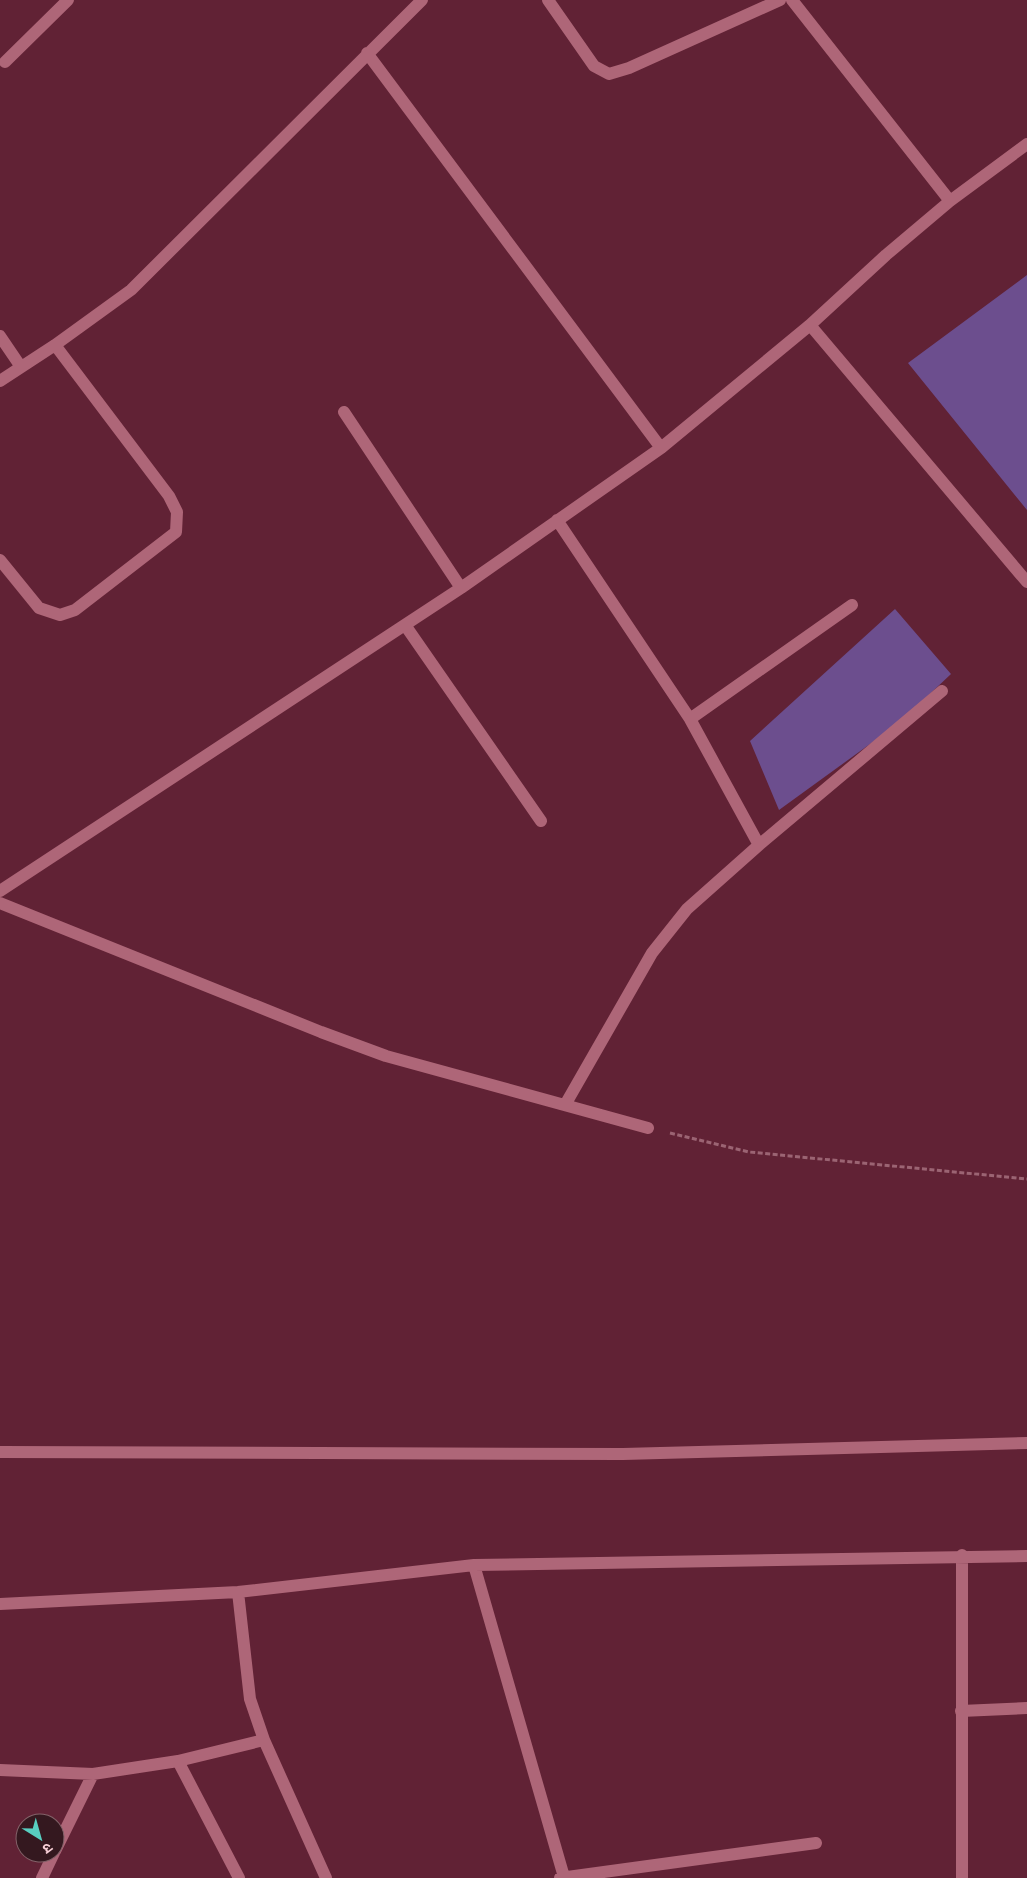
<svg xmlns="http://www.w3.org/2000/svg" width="1027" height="1878" viewBox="0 0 1027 1878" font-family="'Sofia Sans Condensed','Noto Sans Devanagari',sans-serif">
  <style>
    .water { fill: #6c4e8e }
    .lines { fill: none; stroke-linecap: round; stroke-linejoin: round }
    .path { stroke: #9b6473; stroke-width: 3; stroke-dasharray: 5 2.5; stroke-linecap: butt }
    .minor { stroke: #ae6678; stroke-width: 12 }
  </style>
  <rect width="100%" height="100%" fill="#612235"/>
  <path class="water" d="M 1027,275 L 1027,510 L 908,363 Z
    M 895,609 L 951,674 L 899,723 L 779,810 L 750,741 Z"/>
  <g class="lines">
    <path class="path" d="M 670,1133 L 749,1152 L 1027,1179"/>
    <path class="minor" d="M 548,0 L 594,66 L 609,74 L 629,68 L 780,0
      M 792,0 L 950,201
      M 367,53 L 661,448
      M 5,62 L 68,0
      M 1027,144 L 950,201 L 886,255 L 810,325 L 1027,582
      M 0,336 L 21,367
      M 0,381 L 55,345 L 131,290 L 422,0
      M 344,412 L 461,588
      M 557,520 L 690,719 L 759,845
      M 0,560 L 39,608 L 60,615 L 75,610 L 176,532 L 177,512 L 169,496 L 55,345
      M 405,625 L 541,821
      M 690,719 L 852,605
      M 0,891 L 461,588 L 661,448 L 810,325
      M 0,903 L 321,1032 L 386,1056 L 648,1128
      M 565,1105 L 652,953 L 687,909 L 759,845 L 942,691
      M 0,1452 L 623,1454 L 1027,1443
      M 474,1565 L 564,1877
      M 238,1592 L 250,1699 L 264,1740
      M 0,1604 L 238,1592 L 474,1565 L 1027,1556
      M 961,1711 L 1027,1708
      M 178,1761 L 239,1878
      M 0,1770 L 93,1774 L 178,1761 L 264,1740 L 326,1878
      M 55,1851 L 93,1774
      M 42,1878 L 54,1853
      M 560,1878 L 816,1843
      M 962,1878 L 962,1555"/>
  </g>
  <g transform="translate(40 1838) rotate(143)"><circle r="24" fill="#34181f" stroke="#836269"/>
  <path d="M0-4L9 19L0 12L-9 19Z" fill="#58cec0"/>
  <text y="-8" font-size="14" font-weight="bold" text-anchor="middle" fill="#f9d0d8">उ</text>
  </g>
</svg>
